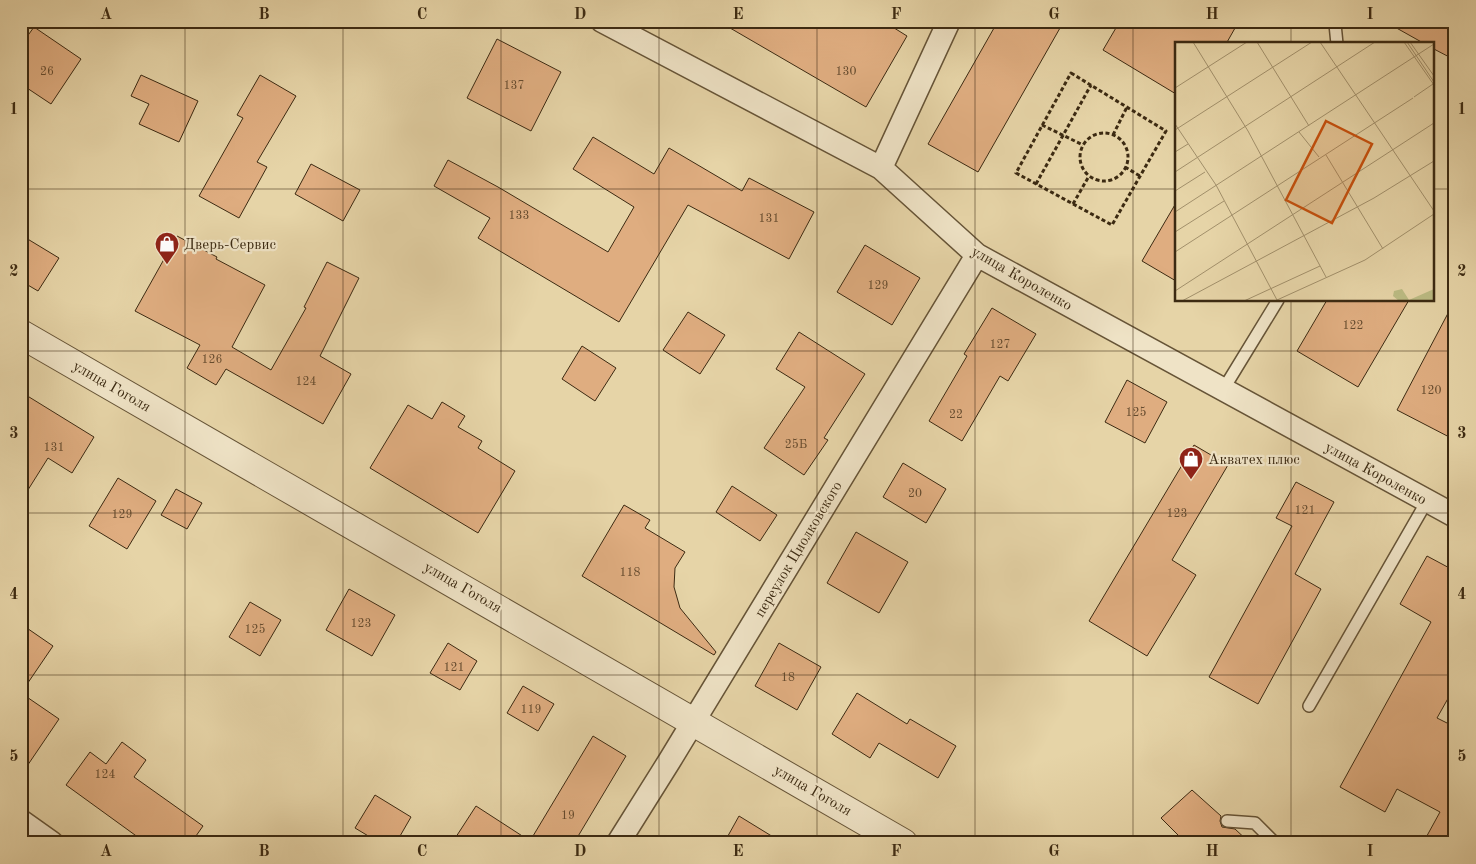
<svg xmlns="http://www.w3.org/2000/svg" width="1476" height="864" viewBox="0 0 1476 864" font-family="'Old Standard TT',serif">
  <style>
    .building { fill: #dfad80; stroke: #3c2a12 }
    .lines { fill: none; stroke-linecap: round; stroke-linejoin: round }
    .service-casing { stroke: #665437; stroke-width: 14 }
    .minor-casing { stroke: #665437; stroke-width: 25 }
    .tertiary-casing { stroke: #665437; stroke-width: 30 }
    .path { stroke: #3c2a12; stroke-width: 3; stroke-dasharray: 4 2.5; stroke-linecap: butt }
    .service { stroke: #efe3c6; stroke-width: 11 }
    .minor { stroke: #efe3c6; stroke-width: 22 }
    .tertiary { stroke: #efe3c6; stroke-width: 28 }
    .grid { fill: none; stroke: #3c2a12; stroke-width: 1; stroke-opacity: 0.55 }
    .labels { text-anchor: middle; stroke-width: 4.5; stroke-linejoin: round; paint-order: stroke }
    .number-label { font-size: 12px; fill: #654b2e }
    .poi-label { font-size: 15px; fill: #3c2a12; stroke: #efe3c6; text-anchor: start }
    .street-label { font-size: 15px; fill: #3c2a12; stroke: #efe3c6 }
    .inset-road { fill: none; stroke: #a2906b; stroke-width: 1 }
    .view { fill: #c6500d; fill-opacity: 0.15; stroke: #c6500d; stroke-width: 2.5 }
    .inset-edge { fill: none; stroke: #3c2a12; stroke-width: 2.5 }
    .neatline { fill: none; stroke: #3c2a12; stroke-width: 2 }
    .grid-label { font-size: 16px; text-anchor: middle; font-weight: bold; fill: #3c2a12 }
  </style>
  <rect width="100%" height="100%" fill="#e6d4a7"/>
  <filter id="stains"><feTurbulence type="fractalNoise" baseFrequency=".004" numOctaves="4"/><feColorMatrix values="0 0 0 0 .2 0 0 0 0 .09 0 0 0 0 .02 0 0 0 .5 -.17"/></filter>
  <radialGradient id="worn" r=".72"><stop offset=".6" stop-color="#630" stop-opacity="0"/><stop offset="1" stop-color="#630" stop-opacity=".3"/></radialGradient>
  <path class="building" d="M 718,21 L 883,21 L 907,36 L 866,107 Z
    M 998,21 L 1064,21 L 978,172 L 928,144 Z
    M 1120,21 L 1239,21 L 1226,44 L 1176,44 L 1176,94 L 1103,50 Z
    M 1384,21 L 1455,21 L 1455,60 L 1432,48 L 1432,44 L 1425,44 Z
    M 34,27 L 81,59 L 51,104 L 21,84 L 21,45 Z
    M 497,39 L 561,72 L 531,131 L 467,98 Z
    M 141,75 L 198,101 L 179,142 L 139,124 L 149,104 L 131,96 Z
    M 260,75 L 296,96 L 257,162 L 267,167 L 239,218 L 199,196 L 243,118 L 237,115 Z
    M 593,137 L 654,174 L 669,148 L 742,191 L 749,178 L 814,212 L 789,259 L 688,205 L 619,322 L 478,238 L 490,218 L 434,186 L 448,160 L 498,187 L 608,252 L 634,207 L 573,169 Z
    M 311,164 L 360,190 L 343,221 L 295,194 Z
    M 1176,203 L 1176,281 L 1142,261 Z
    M 21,235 L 59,258 L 38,291 L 21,281 Z
    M 177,236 L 217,257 L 216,259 L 265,285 L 232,347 L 271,370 L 306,308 L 304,307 L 327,262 L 359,278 L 320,356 L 351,374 L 323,424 L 226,369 L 216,385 L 187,368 L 200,345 L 135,311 Z
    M 865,245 L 920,278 L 892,325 L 837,292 Z
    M 1327,300 L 1409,300 L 1358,387 L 1297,351 Z
    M 1455,300 L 1455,440 L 1397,410 Z
    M 992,308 L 1036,334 L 1008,381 L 1000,376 L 962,441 L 929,421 L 967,356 L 964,354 Z
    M 688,312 L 725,335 L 700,374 L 663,350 Z
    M 799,332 L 865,374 L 824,438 L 828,440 L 804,475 L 764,448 L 805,387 L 776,369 Z
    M 582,346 L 616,368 L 595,401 L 562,379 Z
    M 1127,380 L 1167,402 L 1145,443 L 1105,422 Z
    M 21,392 L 94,437 L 72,473 L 48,458 L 21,501 Z
    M 442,402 L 465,416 L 458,427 L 482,441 L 478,448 L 515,471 L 478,533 L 370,468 L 408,405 L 432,419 Z
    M 1194,445 L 1228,465 L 1172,560 L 1196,575 L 1147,656 L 1089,621 Z
    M 903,463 L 946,489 L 926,523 L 883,497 Z
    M 118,478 L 156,501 L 127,549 L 89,526 Z
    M 1296,482 L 1334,502 L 1295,574 L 1321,589 L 1258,704 L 1209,677 L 1292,526 L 1276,518 Z
    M 732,486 L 777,515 L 760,541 L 716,512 Z
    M 176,489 L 202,503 L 187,529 L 161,515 Z
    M 624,505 L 650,520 L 645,528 L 685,552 L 675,568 L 674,587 L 680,608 L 716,652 L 714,655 L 582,576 Z
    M 856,532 L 908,562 L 879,613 L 827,583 Z
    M 1427,556 L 1455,571 L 1455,686 L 1437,718 L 1455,727 L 1455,843 L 1423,843 L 1440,812 L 1397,789 L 1385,812 L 1340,787 L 1431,622 L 1400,604 Z
    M 349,589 L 395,615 L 372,656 L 326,630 Z
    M 250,602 L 281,620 L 260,656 L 229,637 Z
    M 21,624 L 53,646 L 21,693 Z
    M 448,643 L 477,661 L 460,690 L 430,673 Z
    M 779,643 L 821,667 L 797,710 L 755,686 Z
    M 523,686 L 554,704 L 538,731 L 507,713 Z
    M 21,693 L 59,719 L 21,775 Z
    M 857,693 L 907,724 L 910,719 L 956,746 L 938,778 L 879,743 L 870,758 L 832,734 Z
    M 593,736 L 626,756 L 574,843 L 452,843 L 476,806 L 530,841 Z
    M 122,742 L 146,760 L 134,777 L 203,826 L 191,843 L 146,843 L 66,785 L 90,752 L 106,764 Z
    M 1192,790 L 1221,816 L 1220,821 L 1222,827 L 1235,829 L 1250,843 L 1186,843 L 1161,818 Z
    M 375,795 L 411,817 L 396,843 L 380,843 L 355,828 Z
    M 739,816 L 783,843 L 724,843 Z"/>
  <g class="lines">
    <defs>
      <path id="service" d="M 1336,21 L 1335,24 L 1337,44
        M 1223,390 L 1278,300
        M 1309,706 L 1427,501
        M 1227,821 L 1255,823 L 1275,843"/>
      <path id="minor" d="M 602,21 L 881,168 L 977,255 L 1455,516
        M 881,168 L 949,21
        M 21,821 L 52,843
        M 618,843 L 670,760 L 977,255"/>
      <path id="tertiary" d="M 21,334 L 903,843"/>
    </defs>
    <use href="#service" class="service-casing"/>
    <use href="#minor" class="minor-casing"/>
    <use href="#tertiary" class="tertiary-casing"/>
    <path class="path" d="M 1071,73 L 1166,131 L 1112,225 L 1016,173 Z
      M 1042,125 L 1083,145
      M1080 157a24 24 0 1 1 48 0a24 24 0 1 1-48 0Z
      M 1113,135 L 1127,107
      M 1125,167 L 1140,176
      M 1036,184 L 1091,85
      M 1073,204 L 1089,176"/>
    <use href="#service" class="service"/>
    <use href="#minor" class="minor"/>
    <use href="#tertiary" class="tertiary"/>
  </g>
  <path class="grid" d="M 185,21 L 185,843M 343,21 L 343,843M 501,21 L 501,843M 659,21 L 659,843M 817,21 L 817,843M 975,21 L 975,843M 1133,21 L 1133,843M 1291,21 L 1291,44M 21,189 L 1176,189M 1432,189 L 1455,189M 1291,300 L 1291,843M 21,351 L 1455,351M 21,513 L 1455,513M 21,675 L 1455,675"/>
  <defs>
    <symbol id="shop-pin" viewBox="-11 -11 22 30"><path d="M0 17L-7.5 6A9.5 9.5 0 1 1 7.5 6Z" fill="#8f2418" stroke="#efe3c6"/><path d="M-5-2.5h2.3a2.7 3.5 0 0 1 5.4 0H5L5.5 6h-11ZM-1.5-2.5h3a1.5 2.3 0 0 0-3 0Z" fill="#fff"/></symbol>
  </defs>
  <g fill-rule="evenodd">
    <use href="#shop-pin" x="153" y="230" width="28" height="38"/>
    <use href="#shop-pin" x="1177" y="445" width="28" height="38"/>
  </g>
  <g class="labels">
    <g class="number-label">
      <text x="47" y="75">26</text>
      <text x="846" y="75">130</text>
      <text x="514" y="89">137</text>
      <text x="519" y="219">133</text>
      <text x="769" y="222">131</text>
      <text x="878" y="289">129</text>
      <text x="1353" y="329">122</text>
      <text x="1000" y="348">127</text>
      <text x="212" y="363">126</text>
      <text x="306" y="385">124</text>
      <text x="1431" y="394">120</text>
      <text x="1136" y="416">125</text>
      <text x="956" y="418">22</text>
      <text x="796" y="448">25Б</text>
      <text x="54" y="451">131</text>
      <text x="915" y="497">20</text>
      <text x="1305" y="514">121</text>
      <text x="1177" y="517">123</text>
      <text x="122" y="518">129</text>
      <text x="630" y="576">118</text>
      <text x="361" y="627">123</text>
      <text x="255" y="633">125</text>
      <text x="454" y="671">121</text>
      <text x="788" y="681">18</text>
      <text x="531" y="713">119</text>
      <text x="105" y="778">124</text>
      <text x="568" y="819">19</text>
    </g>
    <g class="poi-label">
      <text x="184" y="249">Дверь-Сервис</text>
      <text x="1208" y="464">Акватех плюс</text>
    </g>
    <g class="street-label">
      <text transform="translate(1022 278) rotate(30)" y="5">улица Короленко</text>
      <text transform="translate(112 386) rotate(30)" y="5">улица Гоголя</text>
      <text transform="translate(1376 473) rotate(29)" y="5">улица Короленко</text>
      <text transform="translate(798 549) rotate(-59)" y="5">переулок Циолковского</text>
      <text transform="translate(463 587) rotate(30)" y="5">улица Гоголя</text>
      <text transform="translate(813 790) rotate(30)" y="5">улица Гоголя</text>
    </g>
  </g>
  <g transform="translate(1175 42)">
    <rect width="259" height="259" fill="#e6d4a7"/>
    <path d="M 227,247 L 234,258 L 259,247 L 259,259 L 224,259 L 218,254 L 219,249 Z" fill="#bbbb83"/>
    <path class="inset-road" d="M 18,0 L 73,89 L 151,235M 82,0 L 134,84M 145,0 L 259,169M 229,0 L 259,43M 232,0 L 259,40M 235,0 L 259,34M 0,46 L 72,0M 239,55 L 258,42M 0,82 L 41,143 L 102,258 L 190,218 L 259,172M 0,88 L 137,0M 124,90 L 144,115M 0,110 L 13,102M 151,113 L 208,207M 0,130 L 200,0M 0,149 L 30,130M 0,170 L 259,2M 0,190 L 49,159M 0,210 L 238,56M 0,249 L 259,81M 7,259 L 199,156 L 259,119M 69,259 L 145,224"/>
    <path class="view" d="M 151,79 L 197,102 L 157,181 L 111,158 Z"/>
    <rect width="259" height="259" class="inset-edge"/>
  </g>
  <rect width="1476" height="864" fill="none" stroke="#e6d4a7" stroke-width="55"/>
  <rect x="28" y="28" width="1420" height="808" class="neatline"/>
  <g class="grid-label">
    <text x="106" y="19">A</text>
    <text x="264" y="19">B</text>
    <text x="422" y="19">C</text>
    <text x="580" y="19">D</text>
    <text x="738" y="19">E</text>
    <text x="896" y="19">F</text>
    <text x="1054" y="19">G</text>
    <text x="1212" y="19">H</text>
    <text x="1370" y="19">I</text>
    <text x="14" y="114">1</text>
    <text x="1462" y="114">1</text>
    <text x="14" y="276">2</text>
    <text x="1462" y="276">2</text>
    <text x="14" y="438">3</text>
    <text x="1462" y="438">3</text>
    <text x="14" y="599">4</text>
    <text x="1462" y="599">4</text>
    <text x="14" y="761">5</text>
    <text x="1462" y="761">5</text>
    <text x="106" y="856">A</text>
    <text x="264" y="856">B</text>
    <text x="422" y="856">C</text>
    <text x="580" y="856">D</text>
    <text x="738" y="856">E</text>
    <text x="896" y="856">F</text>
    <text x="1054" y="856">G</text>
    <text x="1212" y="856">H</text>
    <text x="1370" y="856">I</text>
  </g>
  <rect width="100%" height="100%" filter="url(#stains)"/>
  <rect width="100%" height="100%" fill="url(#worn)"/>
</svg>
